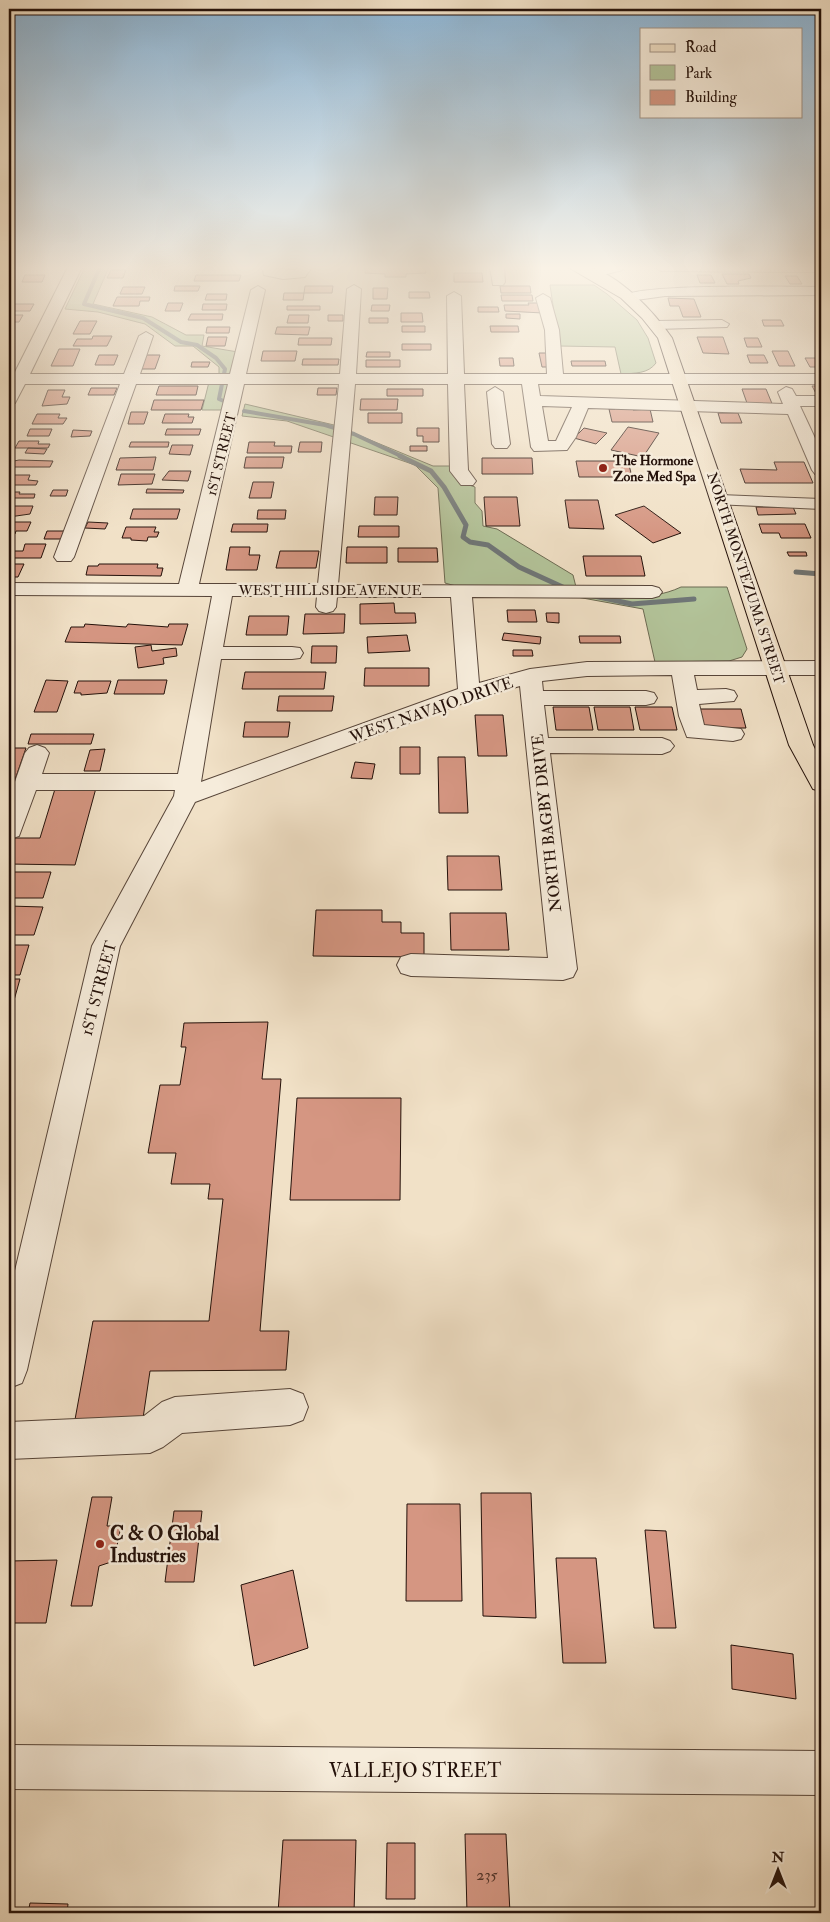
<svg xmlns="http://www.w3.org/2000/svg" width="830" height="1922" viewBox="0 0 830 1922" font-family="'IM FELL Double Pica',serif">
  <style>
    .green { fill: #b3c49a; stroke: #6c6a52 }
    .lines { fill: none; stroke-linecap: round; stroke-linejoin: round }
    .stream-far1 { stroke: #6f7677; stroke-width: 4 }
    .stream { stroke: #6f7677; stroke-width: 5 }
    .building { fill: #d59682; stroke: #24110a }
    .minor-casing { stroke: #574539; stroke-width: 2 }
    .major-casing { stroke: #24110a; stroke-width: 2 }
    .minor { fill: #f6ecdb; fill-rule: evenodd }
    .major { fill: #f1e1c7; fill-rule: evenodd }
    .poi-dot { fill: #8f2418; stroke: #f6ecdb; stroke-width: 2 }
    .labels { text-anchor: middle; stroke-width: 5; stroke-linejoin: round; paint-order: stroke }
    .far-street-label { font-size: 14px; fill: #24110a; stroke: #f6ecdb }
    .far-poi-label { font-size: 14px; font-weight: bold; fill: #24110a; stroke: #f6ecdb; text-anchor: start }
    .street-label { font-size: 16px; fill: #24110a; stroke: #f6ecdb }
    .near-number-label { font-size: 16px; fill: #503228 }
    .near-poi-label { font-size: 19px; font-weight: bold; fill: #24110a; stroke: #f6ecdb; text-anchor: start }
    .near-street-label { font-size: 19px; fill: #24110a; stroke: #f6ecdb }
  </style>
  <rect width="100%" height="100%" fill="#f1e1c7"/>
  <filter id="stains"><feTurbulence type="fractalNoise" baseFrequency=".004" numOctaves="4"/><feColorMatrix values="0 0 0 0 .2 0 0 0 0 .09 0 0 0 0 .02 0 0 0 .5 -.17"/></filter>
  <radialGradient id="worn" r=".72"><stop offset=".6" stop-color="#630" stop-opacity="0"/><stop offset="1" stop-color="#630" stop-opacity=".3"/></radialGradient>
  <path class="green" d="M 85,267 L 109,267 L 93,304 L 152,317 L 186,335 L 204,335 L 202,346 L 238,352 L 236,374 L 219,374 L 219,367 L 193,346 L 175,346 L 145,324 L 98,312 L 65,309 Z
    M 550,285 L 594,285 L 607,294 L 637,320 L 648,338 L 656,363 C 648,374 635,373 621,374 L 615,347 L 559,346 Z
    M 209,382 L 234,382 L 226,410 L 202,410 Z
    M 245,404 L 334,425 L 433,466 L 452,466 L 460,482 L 475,487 L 475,503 L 482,511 L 483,526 L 497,529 L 573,575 L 576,587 L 463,588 L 445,583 L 438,488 L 415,465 L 287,421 L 242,416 Z
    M 681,587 L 727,587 L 747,649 L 742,657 L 729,661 L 655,662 L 643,609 L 566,595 C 603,596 648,603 681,587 Z"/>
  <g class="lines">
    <path class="stream-far1" d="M 100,267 L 84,304 L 143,318 L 181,342 L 197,345 L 216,358 L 225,369 L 219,399 L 226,402
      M 244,411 L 325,425 L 354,434 L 403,457"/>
    <path class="stream" d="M 400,456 L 431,471 L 444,487 L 466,525 L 463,537 L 470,542 L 488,545 L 519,567 L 567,589
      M 796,572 L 821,574
      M 589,595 L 632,604 L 694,599"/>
  </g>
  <path class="building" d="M 365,267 L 425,267 L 426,273 L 406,274 L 406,277 L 385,277 L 385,274 L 365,273 Z
    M 111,270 L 126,270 L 123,278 L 107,278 Z
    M 454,273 L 482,273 L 483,282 L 454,282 Z
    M 722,274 L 749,274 L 751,278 L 738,281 L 739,284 L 727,284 Z
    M 25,275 L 45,275 L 42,282 L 22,282 Z
    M 196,275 L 241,275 L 239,281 L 194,281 Z
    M 697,275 L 711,275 L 715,283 L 700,283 Z
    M 785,276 L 797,276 L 802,284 L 790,284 Z
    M 175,286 L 200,286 L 198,291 L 174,291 Z
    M 305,286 L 333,286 L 332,293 L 304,293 Z
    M 500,286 L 530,286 L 531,293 L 501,293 Z
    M 123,287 L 145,287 L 142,294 L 120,294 Z
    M 373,288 L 388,288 L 387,299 L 373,299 Z
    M 409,292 L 429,292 L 430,298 L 409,298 Z
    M 284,293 L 304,293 L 303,300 L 283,300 Z
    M 207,294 L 227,294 L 226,300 L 205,300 Z
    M 501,295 L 532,295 L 533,301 L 502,301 Z
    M 117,297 L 150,297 L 149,301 L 140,301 L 139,306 L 113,306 Z
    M 668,298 L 694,299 L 701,317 L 683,317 L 679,306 L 670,306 Z
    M 168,303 L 183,303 L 180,311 L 165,311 Z
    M 528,303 L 541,303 L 543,313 L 505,311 L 504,305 L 529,305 Z
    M 11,304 L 34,304 L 30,311 L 9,311 Z
    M 203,304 L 227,304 L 226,310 L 202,310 Z
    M 372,305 L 390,305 L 389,311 L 371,311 Z
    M 287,306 L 320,306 L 320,310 L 287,310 Z
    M 478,307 L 498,307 L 499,312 L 478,312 Z
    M 401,313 L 422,313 L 423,322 L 401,322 Z
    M 191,314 L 223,314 L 222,320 L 188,320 Z
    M 506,314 L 520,314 L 520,319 L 506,318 Z
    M 9,315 L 23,315 L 19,322 L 9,322 Z
    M 289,315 L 309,315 L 308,323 L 287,323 Z
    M 328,315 L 343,315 L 343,321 L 328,321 Z
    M 369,318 L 388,318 L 388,323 L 369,323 Z
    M 762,320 L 781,320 L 784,326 L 764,326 Z
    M 80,321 L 97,321 L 90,334 L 73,334 Z
    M 402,326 L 425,326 L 425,332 L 402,332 Z
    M 490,326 L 518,326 L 519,332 L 491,332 Z
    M 207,327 L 230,327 L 229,333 L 206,333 Z
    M 277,327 L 310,327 L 308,335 L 275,334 Z
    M 93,336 L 112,336 L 107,346 L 73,346 L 77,339 L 92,339 Z
    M 208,337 L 227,337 L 225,346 L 206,346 Z
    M 697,337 L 723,337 L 729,354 L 703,353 Z
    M 299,338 L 332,338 L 331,345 L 298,345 Z
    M 744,338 L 758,338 L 762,347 L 747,347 Z
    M 402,344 L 431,344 L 431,350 L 402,350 Z
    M 59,349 L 80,349 L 73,366 L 51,366 Z
    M 263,351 L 297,351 L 295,361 L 261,361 Z
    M 772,351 L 788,351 L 795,366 L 779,366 Z
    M 367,352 L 390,352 L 390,357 L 366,357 Z
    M 539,353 L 546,353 L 549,367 L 542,367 Z
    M 99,355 L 118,355 L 114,365 L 95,365 Z
    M 145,355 L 160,355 L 155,369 L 140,369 Z
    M 747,355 L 764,355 L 768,363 L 750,363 Z
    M 499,358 L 513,358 L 514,366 L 500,366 Z
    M 805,358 L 821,358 L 821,367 L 810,367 Z
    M 303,359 L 339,359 L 338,365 L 302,365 Z
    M 366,360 L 400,360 L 400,367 L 366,367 Z
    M 571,361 L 605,361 L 606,366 L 572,366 Z
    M 192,362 L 210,362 L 208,367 L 191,367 Z
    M 159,386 L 198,386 L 196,395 L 156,395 Z
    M 812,386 L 821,386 L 821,399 L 819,399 Z
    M 91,388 L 117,388 L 114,395 L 88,395 Z
    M 318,388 L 337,388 L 336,395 L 317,395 Z
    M 387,389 L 423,389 L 423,396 L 387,396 Z
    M 742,389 L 766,389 L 773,406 L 748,406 Z
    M 48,390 L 65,390 L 62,397 L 70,397 L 67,404 L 42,406 Z
    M 361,399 L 398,399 L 397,410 L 360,410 Z
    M 154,400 L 204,400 L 201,410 L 151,410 Z
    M 614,406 L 632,406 L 633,410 L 650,409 L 653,422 L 612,422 L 609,409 L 615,409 Z
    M 131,412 L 148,412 L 144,424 L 128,424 Z
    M 368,413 L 402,413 L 402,423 L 368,423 Z
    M 718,413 L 738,413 L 742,423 L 721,423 Z
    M 37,414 L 60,414 L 58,418 L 67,418 L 63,424 L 32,424 Z
    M 165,414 L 189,414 L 188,417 L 194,417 L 192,423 L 162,423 Z
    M 628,427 L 659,433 L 643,457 L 611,450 Z
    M 417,428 L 439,428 L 439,442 L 423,442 L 423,436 L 417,436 Z
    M 584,428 L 607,433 L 596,444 L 574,438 Z
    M 30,429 L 52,429 L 49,436 L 27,436 Z
    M 167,429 L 201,429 L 199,435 L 165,435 Z
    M 73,430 L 92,431 L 90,436 L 71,437 Z
    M 19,441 L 39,441 L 38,444 L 50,444 L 48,448 L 15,448 Z
    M 131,442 L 169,442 L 168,447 L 129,447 Z
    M 249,442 L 275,442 L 274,446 L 292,446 L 291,453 L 247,453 Z
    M 300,442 L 322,442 L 321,452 L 298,452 Z
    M 172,445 L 193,445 L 190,455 L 169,454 Z
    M 410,446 L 427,446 L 427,451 L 410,451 Z
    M 28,448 L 47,449 L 44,454 L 25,453 Z
    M 156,457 L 153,470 L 116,470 L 120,458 Z
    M 246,457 L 284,457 L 282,468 L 244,468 Z
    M 482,458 L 532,458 L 533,474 L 482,474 Z
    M 19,460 L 53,461 L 50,467 L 9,467 L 9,462 Z
    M 576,461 L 628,461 L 632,477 L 579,477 Z
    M 774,462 L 804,462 L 813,483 L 745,483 L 740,469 L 777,470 Z
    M 169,471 L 191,471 L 188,481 L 162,480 Z
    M 121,474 L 155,474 L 152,484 L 118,485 Z
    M 9,475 L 30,475 L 28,480 L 38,481 L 36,485 L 9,485 Z
    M 253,482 L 274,482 L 271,498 L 249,498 Z
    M 147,489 L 184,490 L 183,493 L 146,493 Z
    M 53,490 L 68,490 L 66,496 L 50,496 Z
    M 9,492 L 20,492 L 19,494 L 35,494 L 34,498 L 9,498 Z
    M 375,497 L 398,497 L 397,515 L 374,515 Z
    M 484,497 L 517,497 L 520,526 L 486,526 Z
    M 565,500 L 598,500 L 604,529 L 569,528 Z
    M 9,506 L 33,506 L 30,514 L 9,517 Z
    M 644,506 L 681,533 L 653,543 L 615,515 Z
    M 756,507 L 793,507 L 796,514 L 758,515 Z
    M 133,509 L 180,509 L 177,519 L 130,519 Z
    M 258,510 L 286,510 L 285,519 L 257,519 Z
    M 9,522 L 31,522 L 27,531 L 16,531 L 15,534 L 9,534 Z
    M 88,522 L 108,523 L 105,529 L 85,528 Z
    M 233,524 L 268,524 L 267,532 L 231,532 Z
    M 759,524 L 805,524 L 811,538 L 781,538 L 779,533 L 762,533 Z
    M 359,526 L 399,526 L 399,537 L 358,537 Z
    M 126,527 L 156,527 L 154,532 L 159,532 L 157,537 L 148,537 L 147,541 L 131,540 L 131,538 L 122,538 Z
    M 47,531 L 66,531 L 63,539 L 44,539 Z
    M 25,544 L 46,544 L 41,558 L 10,558 L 13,551 L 23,551 Z
    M 230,547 L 250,547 L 249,555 L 260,555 L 257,570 L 226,570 Z
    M 347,547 L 387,547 L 387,563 L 346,563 Z
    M 398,548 L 437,548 L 438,562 L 398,562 Z
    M 280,551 L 319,551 L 316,568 L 276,568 Z
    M 787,552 L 806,552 L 807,556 L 789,556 Z
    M 583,556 L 641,556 L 645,576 L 586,576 Z
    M 9,564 L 24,564 L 18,577 L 9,577 Z
    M 99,564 L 158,564 L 157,568 L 163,568 L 161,576 L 86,575 L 88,566 L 98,566 Z
    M 394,603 L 395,613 L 415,613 L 416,623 L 360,624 L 360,604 Z
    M 507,610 L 535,610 L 537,622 L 508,622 Z
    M 546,613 L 559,613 L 559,623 L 547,622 Z
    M 305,614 L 345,614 L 344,633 L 303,634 Z
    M 249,616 L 289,616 L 287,635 L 246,635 Z
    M 85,624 L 126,627 L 128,624 L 168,627 L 169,624 L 188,624 L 182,645 L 65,642 L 71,627 L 84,627 Z
    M 504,633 L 541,637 L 540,644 L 502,640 Z
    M 407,635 L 410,651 L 368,653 L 367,637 Z
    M 579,636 L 620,636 L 621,643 L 580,643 Z
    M 151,645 L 152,651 L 176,648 L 177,656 L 163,658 L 164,664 L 138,668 L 135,647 Z
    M 312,646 L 337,646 L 336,663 L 311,663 Z
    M 513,650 L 532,650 L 533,656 L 513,656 Z
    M 365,668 L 429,668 L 429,686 L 364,686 Z
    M 245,672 L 326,672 L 324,689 L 242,689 Z
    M 46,680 L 68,681 L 57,712 L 34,712 Z
    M 118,680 L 167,680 L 164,694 L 114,694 Z
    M 78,681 L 111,681 L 107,693 L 81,695 L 81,693 L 74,693 Z
    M 279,696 L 334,696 L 332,711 L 277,711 Z
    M 553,707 L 589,707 L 593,730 L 556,730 Z
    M 594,707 L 630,707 L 634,730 L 598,730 Z
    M 635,707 L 672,707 L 677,730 L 640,730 Z
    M 694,709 L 741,709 L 746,728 L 698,728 Z
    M 475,715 L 503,715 L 507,756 L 478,756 Z
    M 245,722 L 290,722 L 288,737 L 243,737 Z
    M 31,734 L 94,734 L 91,744 L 28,744 Z
    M 400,747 L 420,747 L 420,774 L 400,774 Z
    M 9,748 L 26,748 L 9,797 Z
    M 105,749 L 100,771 L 84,771 L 90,750 Z
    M 438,757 L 465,757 L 468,813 L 439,813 Z
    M 355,762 L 375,764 L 372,779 L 351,778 Z
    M 96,788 L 75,865 L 9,864 L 9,838 L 40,838 L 55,789 Z
    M 447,856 L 499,856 L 502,890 L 448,890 Z
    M 9,872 L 51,872 L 43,898 L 9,898 Z
    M 9,906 L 43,907 L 34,935 L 9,935 Z
    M 316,910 L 382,910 L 382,922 L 401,922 L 401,933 L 424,933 L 424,957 L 313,956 Z
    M 450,913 L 506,913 L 509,950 L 451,950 Z
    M 9,945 L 29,945 L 20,975 L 9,975 Z
    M 9,979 L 20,979 L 11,1011 L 9,1011 Z
    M 268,1022 L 262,1079 L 281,1079 L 260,1331 L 289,1331 L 286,1370 L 150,1371 L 142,1425 L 74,1425 L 93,1321 L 209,1321 L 223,1199 L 208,1199 L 210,1184 L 171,1184 L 176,1153 L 148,1153 L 160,1085 L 180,1085 L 186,1047 L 181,1047 L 184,1023 Z
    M 297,1098 L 401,1098 L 400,1200 L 290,1200 Z
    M 481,1493 L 531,1493 L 536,1618 L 483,1616 Z
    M 92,1497 L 112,1497 L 107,1526 L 121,1526 L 114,1561 L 99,1566 L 92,1606 L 71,1606 Z
    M 407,1504 L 460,1504 L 462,1601 L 406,1601 Z
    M 174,1511 L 202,1511 L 194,1582 L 165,1582 Z
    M 645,1530 L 666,1531 L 676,1628 L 654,1628 Z
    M 556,1558 L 596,1558 L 606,1663 L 563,1663 Z
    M 57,1560 L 46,1623 L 9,1623 L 10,1561 Z
    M 293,1570 L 308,1648 L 254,1666 L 241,1585 Z
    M 731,1645 L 793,1654 L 796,1699 L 732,1689 Z
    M 465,1834 L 506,1834 L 510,1913 L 467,1913 Z
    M 283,1840 L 356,1840 L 354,1913 L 278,1913 Z
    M 387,1843 L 415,1843 L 415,1899 L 386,1899 Z
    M 30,1903 L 68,1904 L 67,1913 L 28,1913 Z"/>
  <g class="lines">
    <defs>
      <path id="minor" d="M 68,267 L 82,267 L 30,374 L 124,374 L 139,336 L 146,332 L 153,336 L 140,374 L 230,374 L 251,290 L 258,286 L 265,290 L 246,374 L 340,374 L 347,289 L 354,285 L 361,289 L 356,374 L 448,374 L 447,296 L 454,292 L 461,296 L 464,374 L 547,374 L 545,330 L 536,298 L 543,294 L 550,298 L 559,330 L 563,374 L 821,374 L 821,384 L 538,384 L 540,396 L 783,404 L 778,392 L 786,387 L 792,389 L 796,396 L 821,396 L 821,406 L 800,406 L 821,451 L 821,475 L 815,474 L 812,470 L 788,414 L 588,408 L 576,437 L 567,450 L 534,451 L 531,447 L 522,384 L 464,384 L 468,470 L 476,481 L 473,485 L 461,485 L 450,471 L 448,384 L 355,384 L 338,585 L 652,586 L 659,588 L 662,592 L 659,596 L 652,598 L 472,597 L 479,683 L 530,669 L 587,662 L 821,661 L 821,675 L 694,675 L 697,690 L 726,689 L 734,691 L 737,696 L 734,701 L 699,704 L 704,725 L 741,729 L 744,734 L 741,739 L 733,741 L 687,737 L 679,716 L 672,675 L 587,676 L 542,681 L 543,691 L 646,691 L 654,693 L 657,698 L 654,703 L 646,705 L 544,705 L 548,738 L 662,738 L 670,741 L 674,746 L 670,751 L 662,754 L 550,753 L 577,969 L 573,977 L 563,980 L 411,976 L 401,973 L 397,965 L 401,957 L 411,954 L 548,958 L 520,686 L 477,698 L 195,802 L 120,946 L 27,1370 L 22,1383 L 9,1388 L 9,1296 L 92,946 L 174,796 L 175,790 L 36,790 L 19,836 L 10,839 L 9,799 L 25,753 L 29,748 L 37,745 L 45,748 L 49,753 L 42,774 L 178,774 L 212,596 L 9,595 L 9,583 L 179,584 L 228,384 L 136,384 L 74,557 L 71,561 L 57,561 L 54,557 L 120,384 L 25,384 L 15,403 L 9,405 L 9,374 L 14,374 ZM 244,384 L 339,384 L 318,584 L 199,584 ZM 542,406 L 572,407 L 556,441 L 548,441 ZM 232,596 L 317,596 L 316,607 L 319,611 L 326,613 L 333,611 L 336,607 L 337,597 L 451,597 L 458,689 L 201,782 L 221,659 L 292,659 L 300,658 L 303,653 L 300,648 L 292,647 L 223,647 Z
        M 262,267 L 276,267 L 276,269 L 296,270 L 298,267 L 312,267 L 305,277 L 283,279 L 264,275 Z
        M 490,267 L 504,267 L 505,282 L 503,285 L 493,285 Z
        M 601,267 L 624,267 L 622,270 L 592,278 L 585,274 L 587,271 Z
        M 654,267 L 821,267 L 821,272 L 661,271 Z
        M 821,287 L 821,295 L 665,296 L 629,301 L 622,297 C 632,283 794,287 821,287 Z
        M 722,320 L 729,324 L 727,327 L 656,329 L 649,325 L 656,321 Z
        M 495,387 L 503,392 L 510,444 L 507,448 L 495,448 L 492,444 L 487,392 Z
        M 720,495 L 821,499 L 821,509 L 714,504 L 711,500 L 714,496 Z
        M 290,1389 L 303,1394 L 308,1407 L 303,1420 L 290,1425 L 182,1433 L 163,1447 L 150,1453 L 9,1459 L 9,1422 L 144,1416 L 162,1402 L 175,1397 Z
        M 9,1745 L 821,1751 L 821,1795 L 9,1789 Z"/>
      <path id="major" d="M 568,267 C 574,267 582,266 588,267 C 620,275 654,312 672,338 L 813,745 L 821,761 L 821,791 L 813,789 L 789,745 L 658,338 L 642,318 L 621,298 Z"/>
    </defs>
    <use href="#minor" class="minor-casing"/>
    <use href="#major" class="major-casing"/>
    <use href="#minor" class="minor"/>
    <use href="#major" class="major"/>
  </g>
  <linearGradient id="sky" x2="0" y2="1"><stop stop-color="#8bb6d8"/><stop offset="0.5" stop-color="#f9f2e6"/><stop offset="1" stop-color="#f9f2e6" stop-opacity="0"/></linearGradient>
  <rect width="830" height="536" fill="url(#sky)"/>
  <g class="poi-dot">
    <circle cx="603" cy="468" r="5"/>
    <circle cx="100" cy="1544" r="5"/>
  </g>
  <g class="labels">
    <g class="far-street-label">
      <text transform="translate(221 454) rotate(-76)" y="5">1ST STREET</text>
      <text transform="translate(746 578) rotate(72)" y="5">NORTH MONTEZUMA STREET</text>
      <text x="330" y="595">WEST HILLSIDE AVENUE</text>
    </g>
    <g class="far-poi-label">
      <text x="613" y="465">The Hormone<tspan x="613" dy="16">Zone Med Spa</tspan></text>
    </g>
    <g class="street-label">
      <text transform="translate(431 709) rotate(-19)" y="6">WEST NAVAJO DRIVE</text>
      <text transform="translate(546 823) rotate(-96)" y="6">NORTH BAGBY DRIVE</text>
      <text transform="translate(98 988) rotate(-75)" y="6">1ST STREET</text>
    </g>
    <g class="near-number-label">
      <text x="487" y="1880">235</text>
    </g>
    <g class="near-poi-label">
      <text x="110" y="1540">C &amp; O Global<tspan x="110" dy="22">Industries</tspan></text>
    </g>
    <g class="near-street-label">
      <text x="415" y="1777">VALLEJO STREET</text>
    </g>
  </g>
  <rect width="830" height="1922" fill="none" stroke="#f1e1c7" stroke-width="30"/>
  <rect x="10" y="10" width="810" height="1902" fill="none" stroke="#24110a" stroke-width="2.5"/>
  <rect x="15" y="15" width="800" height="1892" fill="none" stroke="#24110a"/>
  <rect x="640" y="28" width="162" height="90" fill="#f6ecdb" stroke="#a29487"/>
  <rect x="650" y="44" width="25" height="8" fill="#f1e1c7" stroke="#a29487"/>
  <text x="685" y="52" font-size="15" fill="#24110a">Road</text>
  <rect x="650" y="65" width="25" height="15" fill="#b3c49a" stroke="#a29487"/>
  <text x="685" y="78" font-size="15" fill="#24110a">Park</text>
  <rect x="650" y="90" width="25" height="15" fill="#d59682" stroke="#a29487"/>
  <text x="685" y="102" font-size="15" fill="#24110a">Building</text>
  <g transform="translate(778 1870)" stroke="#f6ecdb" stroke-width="4" paint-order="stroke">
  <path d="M0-4L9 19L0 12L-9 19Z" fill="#24110a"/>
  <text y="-8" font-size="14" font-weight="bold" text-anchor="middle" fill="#24110a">N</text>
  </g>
  <rect width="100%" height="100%" filter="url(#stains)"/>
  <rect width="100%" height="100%" fill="url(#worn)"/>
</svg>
